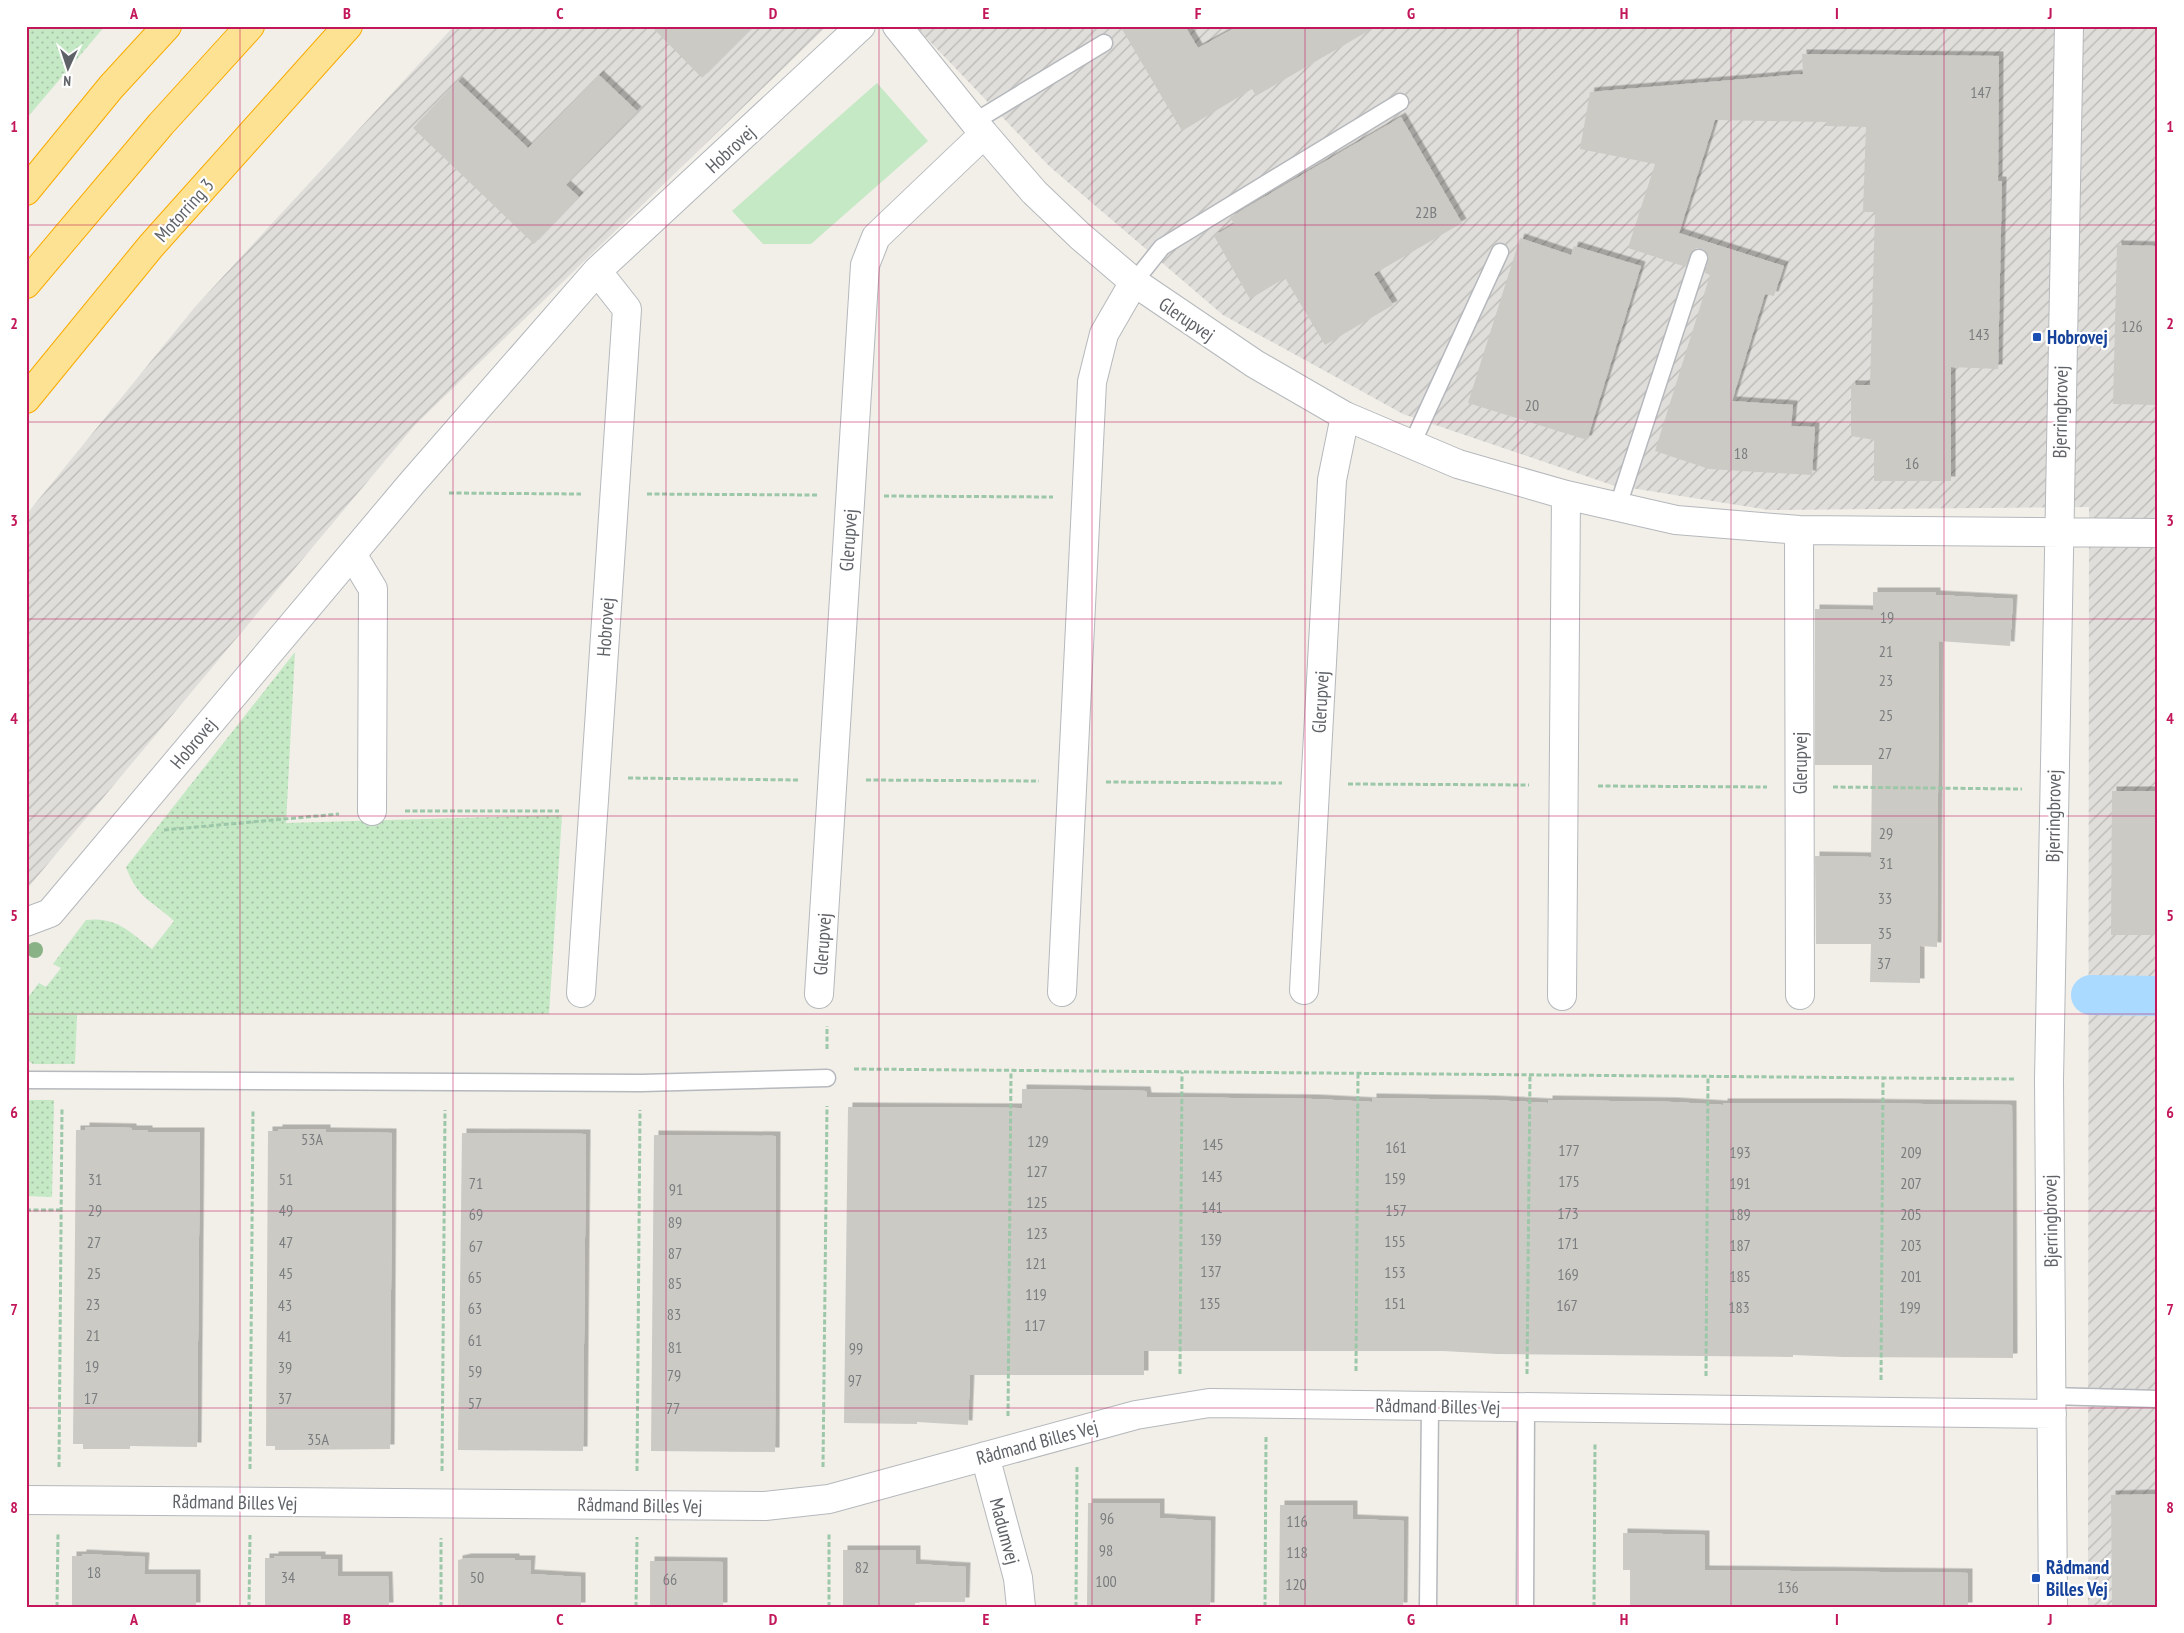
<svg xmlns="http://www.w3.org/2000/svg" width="2184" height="1633" viewBox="0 0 2184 1633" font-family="'PT Sans Narrow',sans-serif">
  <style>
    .industrial { fill: url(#industrial-furrows) }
    .green { fill: url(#green-dots) }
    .pitch { fill: #c5e8c5 }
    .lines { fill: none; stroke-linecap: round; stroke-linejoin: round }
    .canal { stroke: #aadaff; stroke-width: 40 }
    .building { fill: #cccac5; filter: url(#shadow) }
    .lane-casing { stroke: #b5b8bc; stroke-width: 19 }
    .street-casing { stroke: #b5b8bc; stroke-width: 30 }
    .highway-casing { stroke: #f9ab00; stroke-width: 30 }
    .path { stroke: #9cc7a9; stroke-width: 3; stroke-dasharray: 5 2.5; stroke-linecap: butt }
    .lane { stroke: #fff; stroke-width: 16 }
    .street { stroke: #fff; stroke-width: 28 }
    .highway { stroke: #fde293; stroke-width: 28 }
    .tree { fill: #89b387 }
    .grid { fill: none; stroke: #c2185b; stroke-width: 1; stroke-opacity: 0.55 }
    .transit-dot { fill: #1a4fb4; stroke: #fff; stroke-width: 2 }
    .labels { text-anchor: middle; stroke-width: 4.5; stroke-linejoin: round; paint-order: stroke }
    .number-label { font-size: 16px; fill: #7a7d7f }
    .street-label { font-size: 19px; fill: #5f6368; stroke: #fff }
    .transit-label { font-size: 19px; font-weight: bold; fill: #164399; stroke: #fff; text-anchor: start }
    .neatline { fill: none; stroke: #c2185b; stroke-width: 2 }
    .grid-label { font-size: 16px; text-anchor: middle; font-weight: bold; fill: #c2185b }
  </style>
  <defs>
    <pattern id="industrial-furrows" width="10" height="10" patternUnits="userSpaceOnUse" patternTransform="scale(1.25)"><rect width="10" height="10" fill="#e0deda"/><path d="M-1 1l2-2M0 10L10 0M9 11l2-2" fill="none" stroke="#b9b8b5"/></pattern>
    <pattern id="green-dots" width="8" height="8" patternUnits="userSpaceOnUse" patternTransform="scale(1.25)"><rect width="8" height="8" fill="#c5e8c5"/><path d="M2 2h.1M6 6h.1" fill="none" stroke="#a3c0a4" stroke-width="1.8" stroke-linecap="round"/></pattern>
    <filter id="shadow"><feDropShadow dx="4.5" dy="-4.5" stdDeviation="0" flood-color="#0004"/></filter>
  </defs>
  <rect width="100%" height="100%" fill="#f1efe8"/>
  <path class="industrial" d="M 454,26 L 827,26 L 414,426 L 26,890 L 26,515 L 195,307 Z
    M 915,26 L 2158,26 L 2158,1607 L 2088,1607 L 2089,507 L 1769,510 L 1612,485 L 1403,414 L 1223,315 L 1049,166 Z"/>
  <path class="green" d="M 26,26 L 105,26 L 26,119 Z
    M 295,652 L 286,823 L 562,815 L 549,1014 L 77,1015 L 75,1064 L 33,1064 L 26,1059 L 26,1000 L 39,983 L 46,987 L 61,968 L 53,964 L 86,920 C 116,916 130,932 152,949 L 174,921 C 151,900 138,899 126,867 Z
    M 26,1100 L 54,1100 L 52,1197 L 26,1196 Z"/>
  <path class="pitch" d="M 877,83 L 928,141 L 811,244 L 763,244 L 732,211 Z"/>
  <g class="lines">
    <path class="canal" d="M 2091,995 L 2158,996"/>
  </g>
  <path class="building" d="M 651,26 L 754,26 L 702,78 Z
    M 1120,26 L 1185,26 L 1198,48 L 1238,26 L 1377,26 L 1256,96 L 1252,89 L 1182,131 Z
    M 1802,54 L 1999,56 L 1998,181 L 2002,181 L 1998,369 L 1951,367 L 1951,481 L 1874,481 L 1874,440 L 1851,436 L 1851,385 L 1870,385 L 1875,212 L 1863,212 L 1866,127 L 1826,126 L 1826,122 L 1715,120 L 1679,233 L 1784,266 L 1774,296 L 1765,294 L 1732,401 L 1793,405 L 1791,426 L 1815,427 L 1812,475 L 1709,469 L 1655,451 L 1710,275 L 1705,273 L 1709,256 L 1703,249 L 1696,248 L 1690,254 L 1686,267 L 1628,248 L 1655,164 L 1580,149 L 1590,92 L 1803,74 Z
    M 599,75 L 637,111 L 566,185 L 579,197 L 534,244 L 413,128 L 458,81 L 528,148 Z
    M 1401,117 L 1462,223 L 1374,274 L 1393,305 L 1325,345 L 1285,278 L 1250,299 L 1214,236 L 1234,224 L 1230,217 Z
    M 1520,238 L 1571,255 L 1574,246 L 1641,266 L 1587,440 L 1468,403 Z
    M 2117,245 L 2158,246 L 2158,405 L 2113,404 Z
    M 1873,592 L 1936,592 L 1936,595 L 2013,599 L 2010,646 L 1939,641 L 1937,947 L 1920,946 L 1920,983 L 1870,982 L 1871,944 L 1816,944 L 1815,856 L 1871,857 L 1872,765 L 1815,765 L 1815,609 L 1873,610 Z
    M 2112,791 L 2158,791 L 2158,935 L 2111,935 Z
    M 1022,1089 L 1146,1091 L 1147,1097 L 1315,1099 L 1372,1102 L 1372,1098 L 1490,1100 L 1548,1103 L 1548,1100 L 1673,1102 L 1723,1105 L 1723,1103 L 1835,1103 L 2012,1105 L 2013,1358 L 1844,1357 L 1793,1355 L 1793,1357 L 1497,1354 L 1443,1351 L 1144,1351 L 1144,1375 L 970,1375 L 968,1425 L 917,1422 L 917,1424 L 844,1423 L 848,1107 L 1022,1108 Z
    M 85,1127 L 132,1128 L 132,1130 L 148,1130 L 148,1132 L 200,1132 L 197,1447 L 130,1446 L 130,1449 L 83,1449 L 83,1444 L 73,1444 L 76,1130 L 85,1130 Z
    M 278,1129 L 326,1129 L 326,1132 L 392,1133 L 390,1449 L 275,1450 L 275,1446 L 266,1446 L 268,1131 L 278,1131 Z
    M 462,1133 L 586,1134 L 583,1451 L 458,1450 Z
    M 654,1135 L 776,1136 L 775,1452 L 651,1451 Z
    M 2158,1494 L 2158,1607 L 2112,1607 L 2111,1495 Z
    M 1088,1503 L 1160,1503 L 1160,1518 L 1211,1521 L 1210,1607 L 1087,1607 Z
    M 1280,1505 L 1353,1505 L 1353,1519 L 1404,1521 L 1403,1607 L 1279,1607 Z
    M 1623,1533 L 1705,1535 L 1705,1570 L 1968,1573 L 1968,1607 L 1630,1607 L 1630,1570 L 1623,1570 Z
    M 843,1550 L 916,1550 L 916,1564 L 966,1567 L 965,1602 L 915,1602 L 915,1607 L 843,1607 Z
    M 82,1554 L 145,1557 L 144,1574 L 196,1574 L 196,1607 L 72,1607 L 72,1556 L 82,1556 Z
    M 274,1556 L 321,1556 L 321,1559 L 338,1559 L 338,1576 L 388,1576 L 389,1607 L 265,1607 L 265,1558 L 274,1558 Z
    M 467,1558 L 515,1558 L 515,1560 L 531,1560 L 530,1574 L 581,1577 L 581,1607 L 458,1607 L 458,1560 Z
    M 650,1561 L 723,1562 L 723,1607 L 650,1607 Z"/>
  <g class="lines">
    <defs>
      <path id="lane" d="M 974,122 L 1104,43
        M 1134,282 L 1162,247 L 1400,102
        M 1412,444 L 1500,252
        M 1618,506 L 1699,258
        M 26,1080 L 641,1083 L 827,1078
        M 2051,1396 L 2158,1399
        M 1428,1607 L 1430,1406
        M 1525,1607 L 1526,1407"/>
      <path id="street" d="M 897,26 L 984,134 L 1034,192 L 1080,236 L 1134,282 L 1255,364 L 1345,416 L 1458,464 L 1566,495 L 1676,520 L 1799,530 L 2158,533
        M 1799,530 L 1800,995
        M 352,554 L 373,589 L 372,811
        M 26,922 L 50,913 L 411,484 L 597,271 L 861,26
        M 1304,990 L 1332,480 L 1345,416
        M 1062,992 L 1092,382 L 1104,334 L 1134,282
        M 581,993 L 627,309 L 597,271
        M 819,994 L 865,265 L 876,237 L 984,134
        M 1562,996 L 1566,495
        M 985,1456 L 1018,1578 L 1021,1607
        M 26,1500 L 765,1506 L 829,1499 L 1136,1415 L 1209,1403 L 2052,1414
        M 2053,1607 L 2049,1080 L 2069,26"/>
      <path id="highway" d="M 26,191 L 111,87 L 167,26
        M 26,284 L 161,124 L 250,26
        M 26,399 L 151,246 L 348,26"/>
    </defs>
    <use href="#lane" class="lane-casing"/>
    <use href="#street" class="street-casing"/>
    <use href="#highway" class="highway-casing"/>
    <path class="path" d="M 449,493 L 581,494
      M 647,494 L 818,495
      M 884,496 L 1053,497
      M 628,778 L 799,780
      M 866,780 L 1039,781
      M 1106,782 L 1282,783
      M 1348,784 L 1529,785
      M 1598,786 L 1767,787
      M 1833,787 L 2022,789
      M 405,811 L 559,811
      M 164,830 L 339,814
      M 827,1049 L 827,1026
      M 854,1069 L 2015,1079
      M 26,1210 L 61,1210
      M 1356,1371 L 1358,1074
      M 1180,1374 L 1182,1072
      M 1527,1374 L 1530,1075
      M 1706,1376 L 1708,1076
      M 1881,1380 L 1883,1078
      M 1008,1416 L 1011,1071
      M 59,1467 L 62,1108
      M 823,1467 L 827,1106
      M 250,1469 L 253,1110
      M 442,1471 L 445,1110
      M 637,1471 L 640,1110
      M 57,1607 L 58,1533
      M 249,1607 L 250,1535
      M 441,1607 L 441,1538
      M 636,1607 L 637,1537
      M 829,1607 L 829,1532
      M 1076,1607 L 1077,1465
      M 1265,1607 L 1266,1437
      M 1594,1607 L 1595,1442"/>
    <use href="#lane" class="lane"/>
    <use href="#street" class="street"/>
    <use href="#highway" class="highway"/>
  </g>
  <circle class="tree" cx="35" cy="950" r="8"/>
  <path class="grid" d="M 240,26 L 240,1607M 453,26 L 453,1607M 666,26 L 666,1607M 879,26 L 879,1607M 1092,26 L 1092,1607M 1305,26 L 1305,1607M 1518,26 L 1518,1607M 1731,26 L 1731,1607M 1944,26 L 1944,1607M 26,225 L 2158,225M 26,422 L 2158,422M 26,619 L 2158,619M 26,816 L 2158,816M 26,1014 L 2158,1014M 26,1211 L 2158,1211M 26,1408 L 2158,1408"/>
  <g class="transit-dot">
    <rect x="2032" y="332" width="10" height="10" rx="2.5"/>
    <rect x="2031" y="1573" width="10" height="10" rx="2.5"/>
  </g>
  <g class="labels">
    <g class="number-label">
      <text x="1981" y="98">147</text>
      <text x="1426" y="218">22B</text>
      <text x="2132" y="332">126</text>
      <text x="1979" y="340">143</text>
      <text x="1532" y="411">20</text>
      <text x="1741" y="459">18</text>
      <text x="1912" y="469">16</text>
      <text x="1887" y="623">19</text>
      <text x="1886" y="657">21</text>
      <text x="1886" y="686">23</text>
      <text x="1886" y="721">25</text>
      <text x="1885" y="759">27</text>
      <text x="1886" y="839">29</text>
      <text x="1886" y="869">31</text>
      <text x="1885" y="904">33</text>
      <text x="1885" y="939">35</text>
      <text x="1884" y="969">37</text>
      <text x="312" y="1145">53A</text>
      <text x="1038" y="1147">129</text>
      <text x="1213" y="1150">145</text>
      <text x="1396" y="1153">161</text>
      <text x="1569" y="1156">177</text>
      <text x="1740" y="1158">193</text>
      <text x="1911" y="1158">209</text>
      <text x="1037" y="1177">127</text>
      <text x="1212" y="1182">143</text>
      <text x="1395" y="1184">159</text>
      <text x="95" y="1185">31</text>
      <text x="286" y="1185">51</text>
      <text x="1569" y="1187">175</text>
      <text x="476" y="1189">71</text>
      <text x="1740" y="1189">191</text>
      <text x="1911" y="1189">207</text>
      <text x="676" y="1195">91</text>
      <text x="1037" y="1208">125</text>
      <text x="1212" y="1213">141</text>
      <text x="95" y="1216">29</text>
      <text x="286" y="1216">49</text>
      <text x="1396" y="1216">157</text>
      <text x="1568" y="1219">173</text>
      <text x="476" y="1220">69</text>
      <text x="1740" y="1220">189</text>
      <text x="1911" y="1220">205</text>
      <text x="675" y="1228">89</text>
      <text x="1037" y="1239">123</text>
      <text x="1211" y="1245">139</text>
      <text x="1395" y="1247">155</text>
      <text x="94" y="1248">27</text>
      <text x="286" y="1248">47</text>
      <text x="1568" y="1249">171</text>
      <text x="1740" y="1251">187</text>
      <text x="1911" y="1251">203</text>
      <text x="476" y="1252">67</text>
      <text x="675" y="1259">87</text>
      <text x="1036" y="1269">121</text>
      <text x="1211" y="1277">137</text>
      <text x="1395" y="1278">153</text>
      <text x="94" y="1279">25</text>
      <text x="286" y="1279">45</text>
      <text x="1568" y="1280">169</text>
      <text x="1740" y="1282">185</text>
      <text x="1911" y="1282">201</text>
      <text x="475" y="1283">65</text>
      <text x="675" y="1289">85</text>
      <text x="1036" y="1300">119</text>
      <text x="1210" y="1309">135</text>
      <text x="1395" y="1309">151</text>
      <text x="93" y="1310">23</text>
      <text x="285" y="1311">43</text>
      <text x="1567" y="1311">167</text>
      <text x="1739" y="1313">183</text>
      <text x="1910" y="1313">199</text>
      <text x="475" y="1314">63</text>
      <text x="674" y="1320">83</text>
      <text x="1035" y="1331">117</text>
      <text x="93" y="1341">21</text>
      <text x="285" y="1342">41</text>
      <text x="475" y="1346">61</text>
      <text x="675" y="1353">81</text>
      <text x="856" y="1354">99</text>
      <text x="92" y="1372">19</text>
      <text x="285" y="1373">39</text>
      <text x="475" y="1377">59</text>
      <text x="674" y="1381">79</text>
      <text x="855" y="1386">97</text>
      <text x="91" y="1404">17</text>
      <text x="285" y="1404">37</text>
      <text x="475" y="1409">57</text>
      <text x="673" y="1414">77</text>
      <text x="318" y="1445">35A</text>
      <text x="1107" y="1524">96</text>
      <text x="1297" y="1527">116</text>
      <text x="1106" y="1556">98</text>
      <text x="1297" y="1558">118</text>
      <text x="862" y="1573">82</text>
      <text x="94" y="1578">18</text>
      <text x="288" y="1583">34</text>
      <text x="477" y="1583">50</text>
      <text x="670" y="1585">66</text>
      <text x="1106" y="1587">100</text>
      <text x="1296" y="1590">120</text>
      <text x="1788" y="1593">136</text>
    </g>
    <g class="street-label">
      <text transform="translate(730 149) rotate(-43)" y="7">Hobrovej</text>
      <text transform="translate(184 210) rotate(-48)" y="7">Motorring 3</text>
      <text transform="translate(1187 319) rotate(34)" y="7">Glerupvej</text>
      <text transform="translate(2060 412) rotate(-89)" y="7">Bjerringbrovej</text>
      <text transform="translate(848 540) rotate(-86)" y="7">Glerupvej</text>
      <text transform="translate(605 627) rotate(-86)" y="7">Hobrovej</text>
      <text transform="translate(1320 702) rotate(-87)" y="7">Glerupvej</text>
      <text transform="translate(193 743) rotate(-50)" y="7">Hobrovej</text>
      <text transform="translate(1800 763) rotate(-90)" y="7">Glerupvej</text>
      <text transform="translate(2053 816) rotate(-89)" y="7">Bjerringbrovej</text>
      <text transform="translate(822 944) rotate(-86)" y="7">Glerupvej</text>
      <text transform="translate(2050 1221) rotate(-91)" y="7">Bjerringbrovej</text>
      <text transform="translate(1438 1406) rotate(1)" y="7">Rådmand Billes Vej</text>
      <text transform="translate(1037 1442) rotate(-15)" y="7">Rådmand Billes Vej</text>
      <text transform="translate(235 1502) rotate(1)" y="7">Rådmand Billes Vej</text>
      <text transform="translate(640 1505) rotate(1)" y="7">Rådmand Billes Vej</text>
      <text transform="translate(1005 1531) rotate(75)" y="7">Madumvej</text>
    </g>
    <g class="transit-label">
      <text x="2047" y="344">Hobrovej</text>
      <text x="2046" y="1574">Rådmand<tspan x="2046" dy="22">Billes Vej</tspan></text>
    </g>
  </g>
  <rect width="2184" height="1633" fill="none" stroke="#ffffff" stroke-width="55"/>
  <g transform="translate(68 68) rotate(183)" stroke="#ffffff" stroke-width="4" paint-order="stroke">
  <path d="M0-4L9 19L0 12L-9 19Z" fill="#5f6368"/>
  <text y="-8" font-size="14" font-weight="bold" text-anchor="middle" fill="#5f6368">N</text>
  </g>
  <rect x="28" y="28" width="2128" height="1578" class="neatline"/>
  <g class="grid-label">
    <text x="134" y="19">A</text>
    <text x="347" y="19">B</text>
    <text x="560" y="19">C</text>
    <text x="773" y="19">D</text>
    <text x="986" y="19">E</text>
    <text x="1198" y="19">F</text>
    <text x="1411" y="19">G</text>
    <text x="1624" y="19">H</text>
    <text x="1837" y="19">I</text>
    <text x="2050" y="19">J</text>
    <text x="14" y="132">1</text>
    <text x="2170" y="132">1</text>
    <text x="14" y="329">2</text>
    <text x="2170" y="329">2</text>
    <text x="14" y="526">3</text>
    <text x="2170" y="526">3</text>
    <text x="14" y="724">4</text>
    <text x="2170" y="724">4</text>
    <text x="14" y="921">5</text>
    <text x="2170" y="921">5</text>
    <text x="14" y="1118">6</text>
    <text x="2170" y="1118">6</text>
    <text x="14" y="1315">7</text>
    <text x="2170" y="1315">7</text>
    <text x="14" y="1513">8</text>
    <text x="2170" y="1513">8</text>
    <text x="134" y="1625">A</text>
    <text x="347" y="1625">B</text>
    <text x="560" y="1625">C</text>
    <text x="773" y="1625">D</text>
    <text x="986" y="1625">E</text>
    <text x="1198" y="1625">F</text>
    <text x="1411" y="1625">G</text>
    <text x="1624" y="1625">H</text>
    <text x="1837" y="1625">I</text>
    <text x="2050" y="1625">J</text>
  </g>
</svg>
